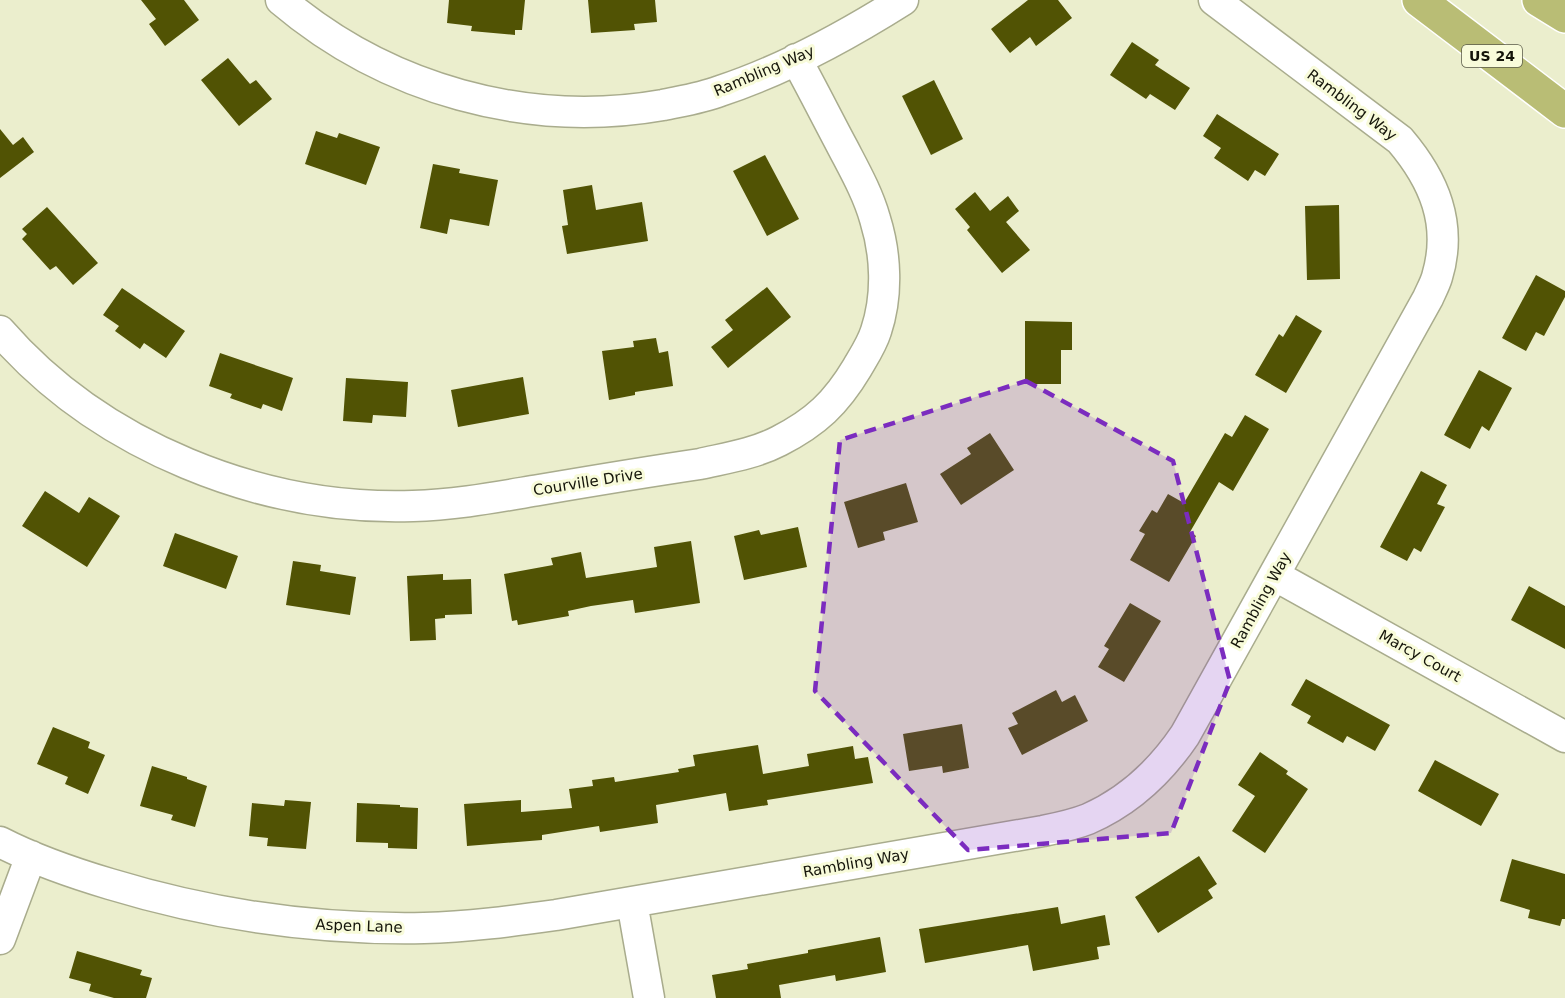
<svg xmlns="http://www.w3.org/2000/svg" width="1565" height="998" viewBox="0 0 1565 998" font-family="'DejaVu Sans',sans-serif">
  <style>
    .building { fill: #515304 }
    .lines { fill: none; stroke-linecap: round; stroke-linejoin: round }
    .minor-casing { stroke: #a9ac8d; stroke-width: 33 }
    .highway-casing { stroke: #fff; stroke-width: 36 }
    .minor { stroke: #fff; stroke-width: 30 }
    .highway { stroke: #b9bd75; stroke-width: 33 }
    .marked { fill: #7b2cbf; fill-opacity: 0.2; stroke: #7b2cbf; stroke-width: 4.5; stroke-dasharray: 12 8; stroke-linejoin: round }
    .labels { text-anchor: middle; stroke-width: 6; stroke-linejoin: round; paint-order: stroke }
    .shield { fill: #f8fbda; stroke: #595a48; stroke-width: 1.5 }
    .shield-label { font-size: 14px; font-weight: bold; fill: #15150a }
    .street-label { font-size: 15px; fill: #15150a; stroke: #f8fbda }
  </style>
  <rect width="100%" height="100%" fill="#ebeecd"/>
  <path class="building" d="M 141,0 L 184,0 L 199,20 L 165,46 L 149,24 L 156,19 Z
    M 449,0 L 525,0 L 522,30 L 515,30 L 515,35 L 471,31 L 472,26 L 447,23 Z
    M 588,0 L 655,0 L 657,22 L 634,24 L 635,30 L 591,33 Z
    M 1028,0 L 1058,0 L 1072,18 L 1036,46 L 1030,37 L 1010,53 L 991,29 Z
    M 1132,42 L 1159,60 L 1155,65 L 1190,88 L 1175,110 L 1150,94 L 1146,99 L 1110,75 Z
    M 228,58 L 250,84 L 256,80 L 272,99 L 239,126 L 201,80 Z
    M 934,80 L 963,139 L 931,155 L 902,96 Z
    M 1217,114 L 1279,154 L 1265,176 L 1255,170 L 1248,181 L 1214,158 L 1221,148 L 1203,136 Z
    M 0,129 L 13,145 L 23,137 L 34,152 L 0,178 Z
    M 316,131 L 337,138 L 339,133 L 380,147 L 366,185 L 305,164 Z
    M 765,155 L 799,219 L 767,236 L 733,171 Z
    M 433,164 L 460,169 L 459,173 L 498,180 L 489,226 L 450,219 L 447,234 L 420,228 Z
    M 592,185 L 596,210 L 642,202 L 648,241 L 567,254 L 562,226 L 568,225 L 563,190 Z
    M 975,192 L 990,211 L 1008,196 L 1019,211 L 1006,222 L 1030,250 L 1002,273 L 967,230 L 970,227 L 955,209 Z
    M 1339,205 L 1340,279 L 1307,280 L 1305,206 Z
    M 47,207 L 98,263 L 73,285 L 56,266 L 50,270 L 22,239 L 27,234 L 22,229 Z
    M 1536,275 L 1565,291 L 1565,297 L 1544,336 L 1536,332 L 1526,351 L 1502,338 Z
    M 767,287 L 791,317 L 728,368 L 711,347 L 733,330 L 725,320 Z
    M 122,288 L 185,331 L 166,358 L 144,343 L 140,349 L 115,331 L 119,326 L 103,315 Z
    M 1296,315 L 1322,331 L 1286,393 L 1255,375 L 1279,334 L 1283,337 Z
    M 1025,321 L 1072,322 L 1072,350 L 1061,350 L 1061,384 L 1025,384 Z
    M 656,338 L 659,353 L 668,351 L 673,386 L 635,392 L 635,395 L 609,400 L 602,351 L 634,347 L 633,341 Z
    M 220,353 L 293,378 L 282,411 L 263,404 L 261,409 L 230,398 L 232,394 L 209,386 Z
    M 1479,370 L 1512,388 L 1489,431 L 1482,426 L 1470,449 L 1444,435 Z
    M 523,377 L 529,414 L 458,427 L 451,390 Z
    M 346,378 L 408,382 L 406,417 L 373,415 L 372,423 L 343,421 Z
    M 1245,415 L 1269,429 L 1233,491 L 1219,482 L 1190,532 L 1196,536 L 1169,582 L 1130,560 L 1145,534 L 1139,531 L 1152,510 L 1157,513 L 1168,494 L 1184,503 L 1225,433 L 1232,437 Z
    M 990,433 L 1014,470 L 961,505 L 940,474 L 971,454 L 967,448 Z
    M 1421,471 L 1447,485 L 1437,504 L 1445,507 L 1421,552 L 1414,548 L 1407,561 L 1380,547 Z
    M 906,483 L 918,522 L 883,532 L 885,540 L 858,548 L 844,502 Z
    M 45,491 L 79,513 L 89,497 L 120,516 L 87,567 L 22,526 Z
    M 798,527 L 807,567 L 744,580 L 734,536 L 759,530 L 761,535 Z
    M 175,533 L 238,556 L 226,589 L 163,566 Z
    M 691,541 L 700,603 L 635,613 L 633,600 L 591,606 L 568,611 L 569,616 L 518,625 L 517,620 L 512,621 L 504,574 L 553,565 L 551,558 L 581,552 L 586,578 L 657,567 L 654,547 Z
    M 293,561 L 321,565 L 320,571 L 356,577 L 350,615 L 286,605 Z
    M 443,574 L 443,580 L 471,579 L 472,614 L 445,615 L 445,618 L 435,619 L 436,640 L 410,641 L 407,576 Z
    M 1529,586 L 1565,606 L 1565,649 L 1511,620 Z
    M 1130,603 L 1161,621 L 1124,682 L 1098,667 L 1109,649 L 1104,646 Z
    M 1306,679 L 1390,725 L 1375,751 L 1347,736 L 1343,743 L 1307,723 L 1311,716 L 1291,705 Z
    M 1056,690 L 1062,702 L 1075,695 L 1088,721 L 1022,755 L 1008,728 L 1018,724 L 1012,713 Z
    M 962,724 L 969,768 L 943,773 L 942,766 L 909,771 L 903,734 Z
    M 53,727 L 90,742 L 88,748 L 105,755 L 88,794 L 65,784 L 68,777 L 37,764 Z
    M 758,745 L 763,774 L 809,766 L 807,754 L 853,746 L 855,759 L 868,757 L 873,783 L 767,800 L 768,805 L 729,811 L 726,793 L 656,805 L 658,823 L 600,832 L 599,826 L 542,835 L 542,840 L 467,846 L 464,804 L 521,800 L 521,812 L 572,808 L 569,789 L 593,786 L 592,780 L 614,777 L 615,782 L 679,772 L 678,769 L 695,766 L 693,755 Z
    M 1260,752 L 1288,771 L 1286,774 L 1308,789 L 1265,853 L 1232,831 L 1255,796 L 1238,785 Z
    M 1435,760 L 1499,794 L 1481,826 L 1418,791 Z
    M 152,766 L 187,777 L 187,779 L 207,786 L 195,827 L 171,820 L 173,815 L 140,806 Z
    M 285,800 L 311,802 L 306,849 L 267,846 L 268,838 L 249,836 L 252,803 L 284,806 Z
    M 357,803 L 400,805 L 400,807 L 418,808 L 417,849 L 388,848 L 388,843 L 356,842 Z
    M 1199,856 L 1217,884 L 1208,890 L 1213,898 L 1158,933 L 1135,897 Z
    M 1512,859 L 1565,874 L 1565,919 L 1562,919 L 1560,926 L 1528,918 L 1530,910 L 1500,901 Z
    M 1058,907 L 1061,924 L 1105,915 L 1110,945 L 1097,947 L 1099,959 L 1033,971 L 1028,945 L 925,963 L 919,929 Z
    M 880,937 L 886,972 L 836,981 L 835,975 L 779,985 L 781,998 L 716,998 L 712,975 L 748,969 L 747,964 L 808,953 L 808,950 Z
    M 77,951 L 142,970 L 140,975 L 152,978 L 146,998 L 114,998 L 89,991 L 91,984 L 69,978 Z"/>
  <g class="lines">
    <defs>
      <path id="minor" d="M 281,0 C 386,89 527,129 663,105 C 682,101 702,98 720,91 C 784,70 846,36 903,0
        M 0,331 C 100,446 261,511 413,506 C 455,505 497,497 539,490 C 592,481 646,472 700,464 C 726,458 754,454 779,441 C 816,422 836,403 857,368 C 864,356 872,344 876,331 C 888,295 886,254 875,219 C 868,194 855,171 843,148 C 827,118 812,88 796,59
        M 1274,575 L 1565,737
        M 0,842 C 35,860 73,873 110,884 C 212,915 318,930 424,928 C 468,927 512,921 556,915 L 1043,831 C 1058,828 1073,825 1088,819 C 1129,801 1160,772 1185,735 L 1428,298 C 1431,291 1435,284 1437,277 C 1453,224 1434,180 1400,140 L 1214,0
        M 632,902 L 649,998
        M 0,939 L 31,856"/>
      <path id="highway" d="M 1419,0 L 1565,111
        M 1539,0 L 1565,16"/>
    </defs>
    <use href="#minor" class="minor-casing"/>
    <use href="#highway" class="highway-casing"/>
    <use href="#minor" class="minor"/>
    <use href="#highway" class="highway"/>
  </g>
  <path class="marked" d="M 1026,381 L 1173,461 L 1230,681 L 1171,833 L 968,850 L 815,691 L 840,440 Z"/>
  <g class="labels">
    <rect class="shield" x="1462" y="45" width="60" height="22" rx="4.5"/>
    <g class="shield-label">
      <text x="1492" y="61">US 24</text>
    </g>
    <g class="street-label">
      <text transform="translate(764 71) rotate(-23)" y="5">Rambling Way</text>
      <text transform="translate(1352 105) rotate(37)" y="5">Rambling Way</text>
      <text transform="translate(588 482) rotate(-9)" y="5">Courville Drive</text>
      <text transform="translate(1261 600) rotate(-61)" y="5">Rambling Way</text>
      <text transform="translate(1420 656) rotate(29)" y="5">Marcy Court</text>
      <text transform="translate(856 863) rotate(-10)" y="5">Rambling Way</text>
      <text transform="translate(359 926) rotate(2)" y="5">Aspen Lane</text>
    </g>
  </g>
</svg>
